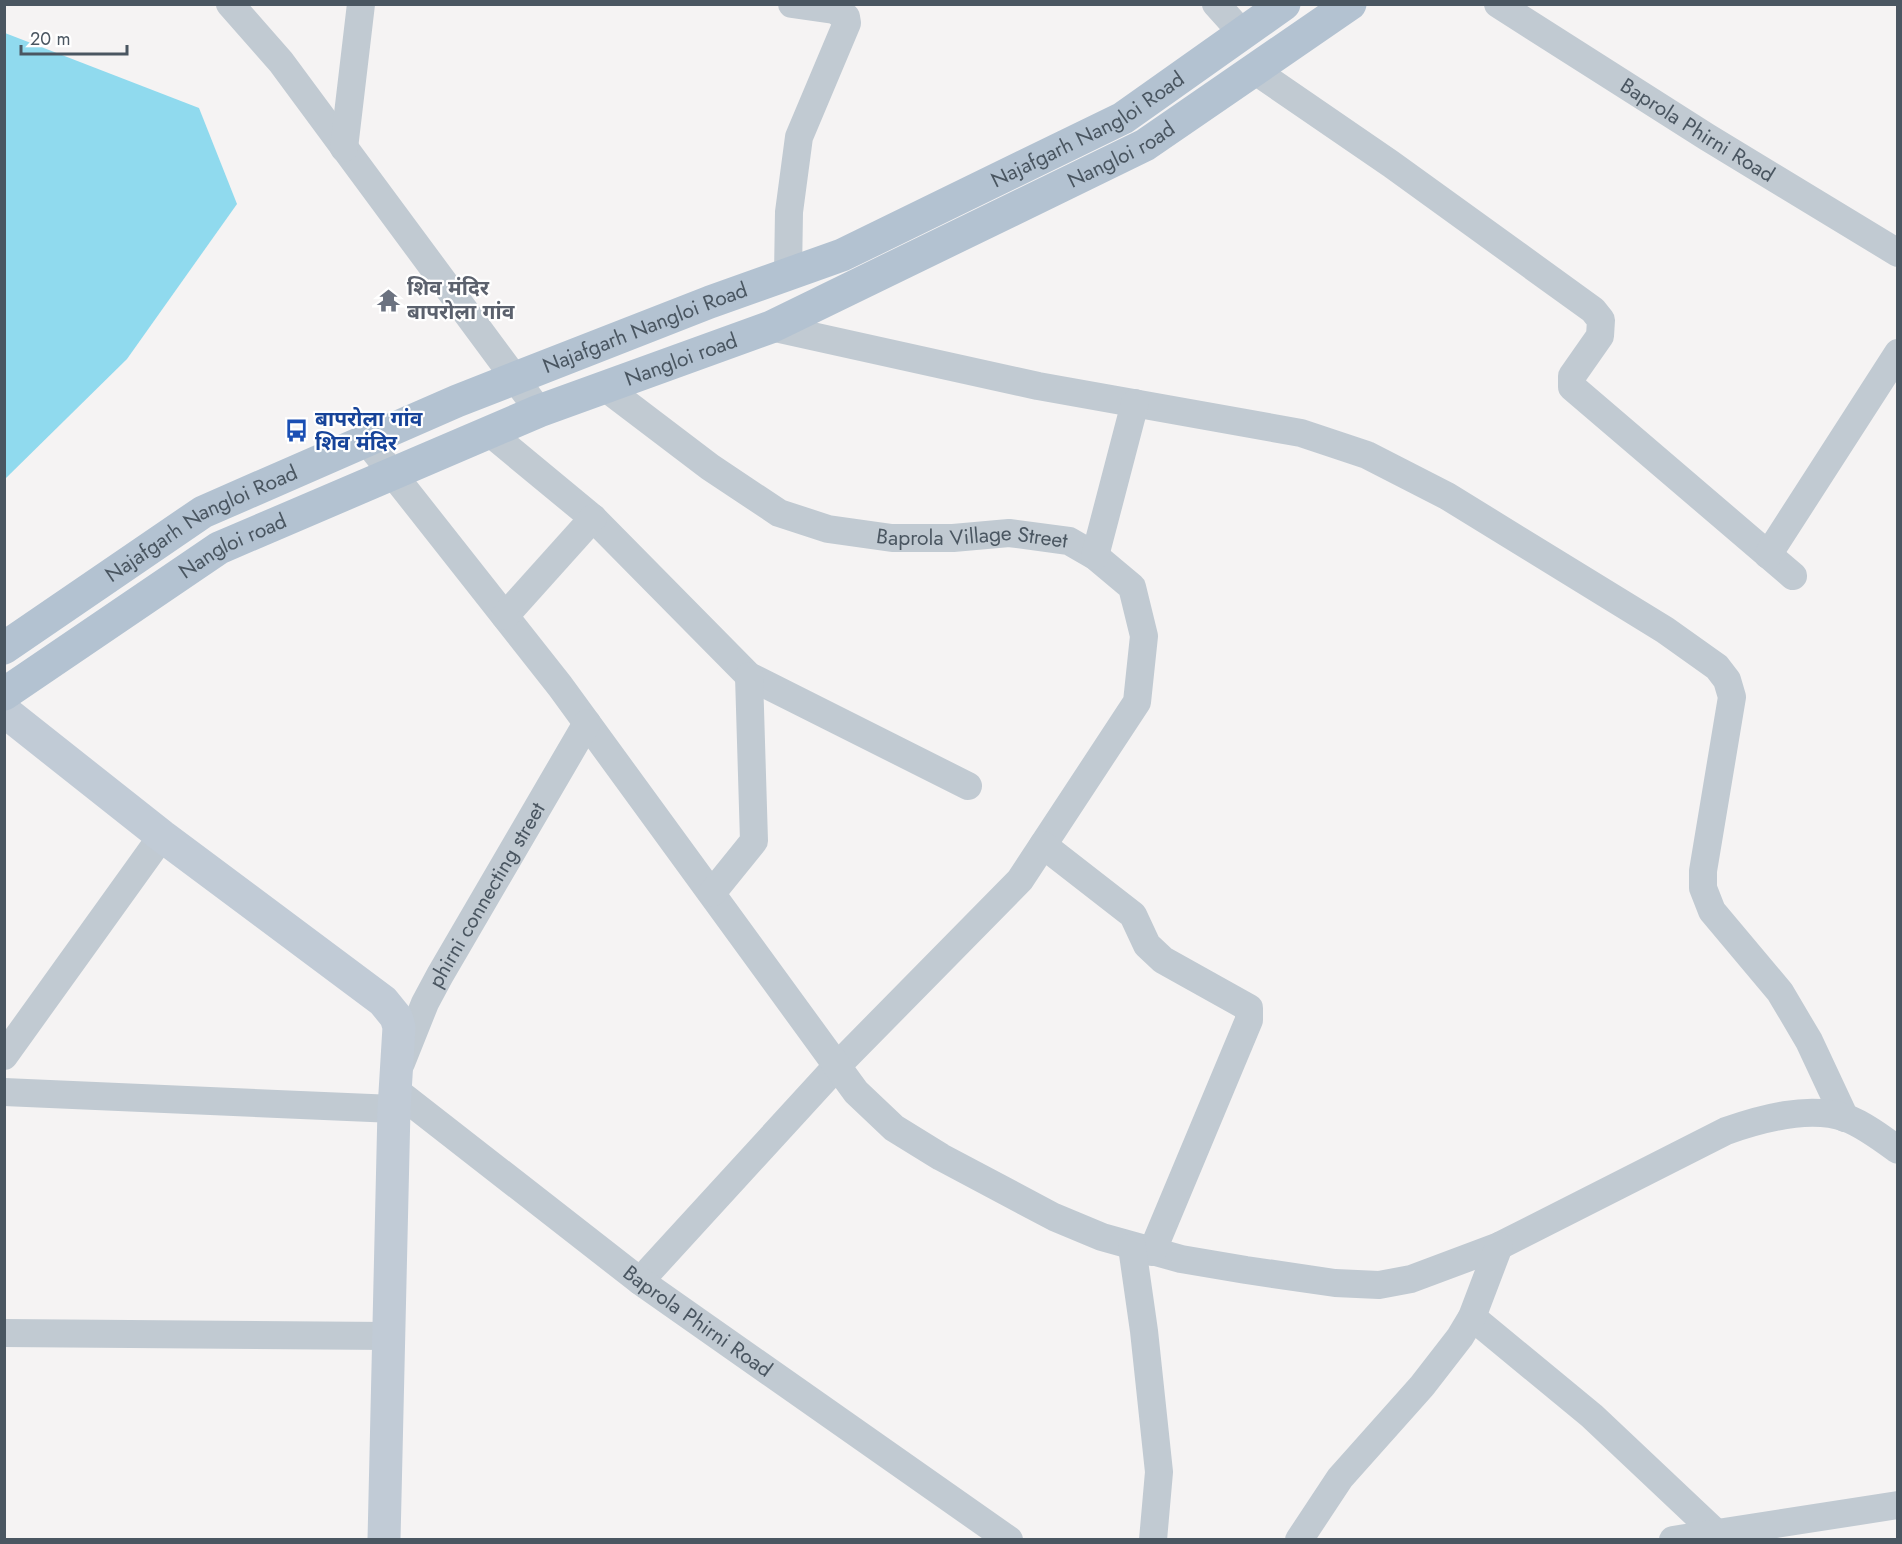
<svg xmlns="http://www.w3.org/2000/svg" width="1902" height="1544" viewBox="0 0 1902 1544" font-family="Jost,'Noto Sans Devanagari',sans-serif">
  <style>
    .water { fill: #90daee }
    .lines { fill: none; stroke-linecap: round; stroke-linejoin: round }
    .street { stroke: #c1cad2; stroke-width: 28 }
    .secondary { stroke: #c1cbd6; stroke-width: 33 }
    .primary { stroke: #b3c2d1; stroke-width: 33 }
    .labels { text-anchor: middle; stroke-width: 4.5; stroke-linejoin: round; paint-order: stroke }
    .street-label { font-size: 21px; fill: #4a5661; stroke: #fff }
    .worship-label { font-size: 21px; font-weight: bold; fill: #5b616d; stroke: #fff; text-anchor: start }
    .transit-label { font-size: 21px; font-weight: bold; fill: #164399; stroke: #fff; text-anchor: start }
  </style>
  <rect width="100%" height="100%" fill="#f5f3f3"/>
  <path class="water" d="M 5,33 L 199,108 L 237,204 L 127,359 L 5,479 Z"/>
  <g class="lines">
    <g class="street">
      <path d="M 230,4 L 281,62 L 539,411"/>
      <path d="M 1216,4 L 1243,34"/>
      <path id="s1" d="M 1498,4 L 1707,137 L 1898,253"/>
      <path d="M 1254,70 L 1391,164 L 1593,310 L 1601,320 L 1600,336 L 1572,376 L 1572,387 L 1793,576"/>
      <path d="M 344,148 L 361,4"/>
      <path d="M 788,274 L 789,212 L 799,137 L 847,23 L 846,17 L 834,10 L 792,4"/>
      <path d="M 771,327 L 1038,386 L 1301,433 L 1367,455 L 1447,496 L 1665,630 L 1717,667 L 1727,680 L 1732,697 L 1703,871 L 1703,888 L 1712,911 L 1780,992 L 1809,1041 L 1845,1118"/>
      <path id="s2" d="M 606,388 L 710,467 L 779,513 L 828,529 L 892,538 L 953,538 L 1009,533 L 1069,541 L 1095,556 L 1132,587 L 1144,636 L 1137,702 L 1020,880 L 836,1067 L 640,1281"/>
      <path d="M 489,432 L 593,518 L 749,676 L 968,786"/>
      <path d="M 366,440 L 560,686 L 856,1092 L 894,1128 L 941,1157 L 1054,1217 L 1102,1237 L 1181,1259 L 1246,1270 L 1335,1283 L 1379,1285 L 1411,1279 L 1499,1246 L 1726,1131 C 1760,1119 1809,1105 1846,1118 C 1863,1124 1883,1139 1898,1150"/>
      <path d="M 1768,555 L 1898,353"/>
      <path d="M 1095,556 L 1135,403"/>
      <path d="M 505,616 L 593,518"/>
      <path d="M 1043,845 L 1133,915 L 1147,945 L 1163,960 L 1249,1008 L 1249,1020 L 1152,1252"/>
      <path d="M 712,893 L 754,841 L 749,676"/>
      <path d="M 4,1056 L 162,836"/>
      <path id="s3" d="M 401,1063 L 425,1003 L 440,975 L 587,723"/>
      <path id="s4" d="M 395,1090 L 640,1281 L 1009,1540"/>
      <path d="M 4,1092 L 394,1109"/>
      <path d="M 1132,1247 L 1144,1331 L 1159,1472 L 1153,1540"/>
      <path d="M 1472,1317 L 1592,1416 L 1716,1533 L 1716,1540"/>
      <path d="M 4,1333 L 389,1336"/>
      <path d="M 1299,1540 L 1340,1478 L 1422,1386 L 1460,1337 L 1472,1317 L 1499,1246"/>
      <path d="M 1673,1540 L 1898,1505"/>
    </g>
    <path class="secondary" d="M 4,711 L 162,836 L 383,1001 L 396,1017 L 399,1027 L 394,1109 L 384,1540"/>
    <g class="primary">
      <path id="s5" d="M 4,648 L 203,512 L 457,401 L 710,302 L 842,255 L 1123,118 L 1284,4"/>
      <path id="s6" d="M 4,694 L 219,548 L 539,411 L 771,327 L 1145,145 L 1350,4"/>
    </g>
  </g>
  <defs>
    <symbol id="temple-bare" viewBox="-9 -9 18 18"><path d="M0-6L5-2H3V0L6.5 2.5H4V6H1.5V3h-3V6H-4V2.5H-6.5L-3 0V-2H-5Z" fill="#6b7280" stroke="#fff" stroke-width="2.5" paint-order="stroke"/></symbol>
    <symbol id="bus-bare" viewBox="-9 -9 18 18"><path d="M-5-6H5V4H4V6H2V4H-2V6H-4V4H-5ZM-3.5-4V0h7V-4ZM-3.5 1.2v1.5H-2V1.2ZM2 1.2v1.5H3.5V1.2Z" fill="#1a4fb4" stroke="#fff" stroke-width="2.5" paint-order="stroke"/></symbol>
  </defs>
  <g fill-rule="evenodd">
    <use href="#temple-bare" x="372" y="284" width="33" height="33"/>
    <use href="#bus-bare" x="280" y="414" width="33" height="33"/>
  </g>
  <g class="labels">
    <g class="street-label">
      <text dy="7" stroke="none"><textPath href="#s5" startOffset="1206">Najafgarh Nangloi Road</textPath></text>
      <text dy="7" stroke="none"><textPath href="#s1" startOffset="236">Baprola Phirni Road</textPath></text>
      <text dy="7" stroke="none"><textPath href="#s6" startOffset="1245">Nangloi road</textPath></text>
      <text dy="7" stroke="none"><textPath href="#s5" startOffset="720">Najafgarh Nangloi Road</textPath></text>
      <text dy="7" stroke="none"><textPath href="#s6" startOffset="759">Nangloi road</textPath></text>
      <text dy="7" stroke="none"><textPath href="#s5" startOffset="234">Najafgarh Nangloi Road</textPath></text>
      <text dy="7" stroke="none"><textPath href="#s2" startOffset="410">Baprola Village Street</textPath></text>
      <text dy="7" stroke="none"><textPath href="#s6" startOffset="273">Nangloi road</textPath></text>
      <text dy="7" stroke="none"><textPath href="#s3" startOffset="189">phirni connecting street</textPath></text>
      <text dy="7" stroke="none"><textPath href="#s4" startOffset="381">Baprola Phirni Road</textPath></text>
    </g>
    <g class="worship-label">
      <text x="407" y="295">शिव मंदिर<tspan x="407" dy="24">बापरोला गांव</tspan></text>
    </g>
    <g class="transit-label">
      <text x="315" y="426">बापरोला गांव<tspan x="315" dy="24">शिव मंदिर</tspan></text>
    </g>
  </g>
  <rect width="1902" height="1544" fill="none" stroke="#4a5661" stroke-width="12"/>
  <path d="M21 45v9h106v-9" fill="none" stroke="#4a5661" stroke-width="3"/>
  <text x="30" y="45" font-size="18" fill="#4a5661" stroke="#ffffff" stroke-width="4.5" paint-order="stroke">20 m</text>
</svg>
